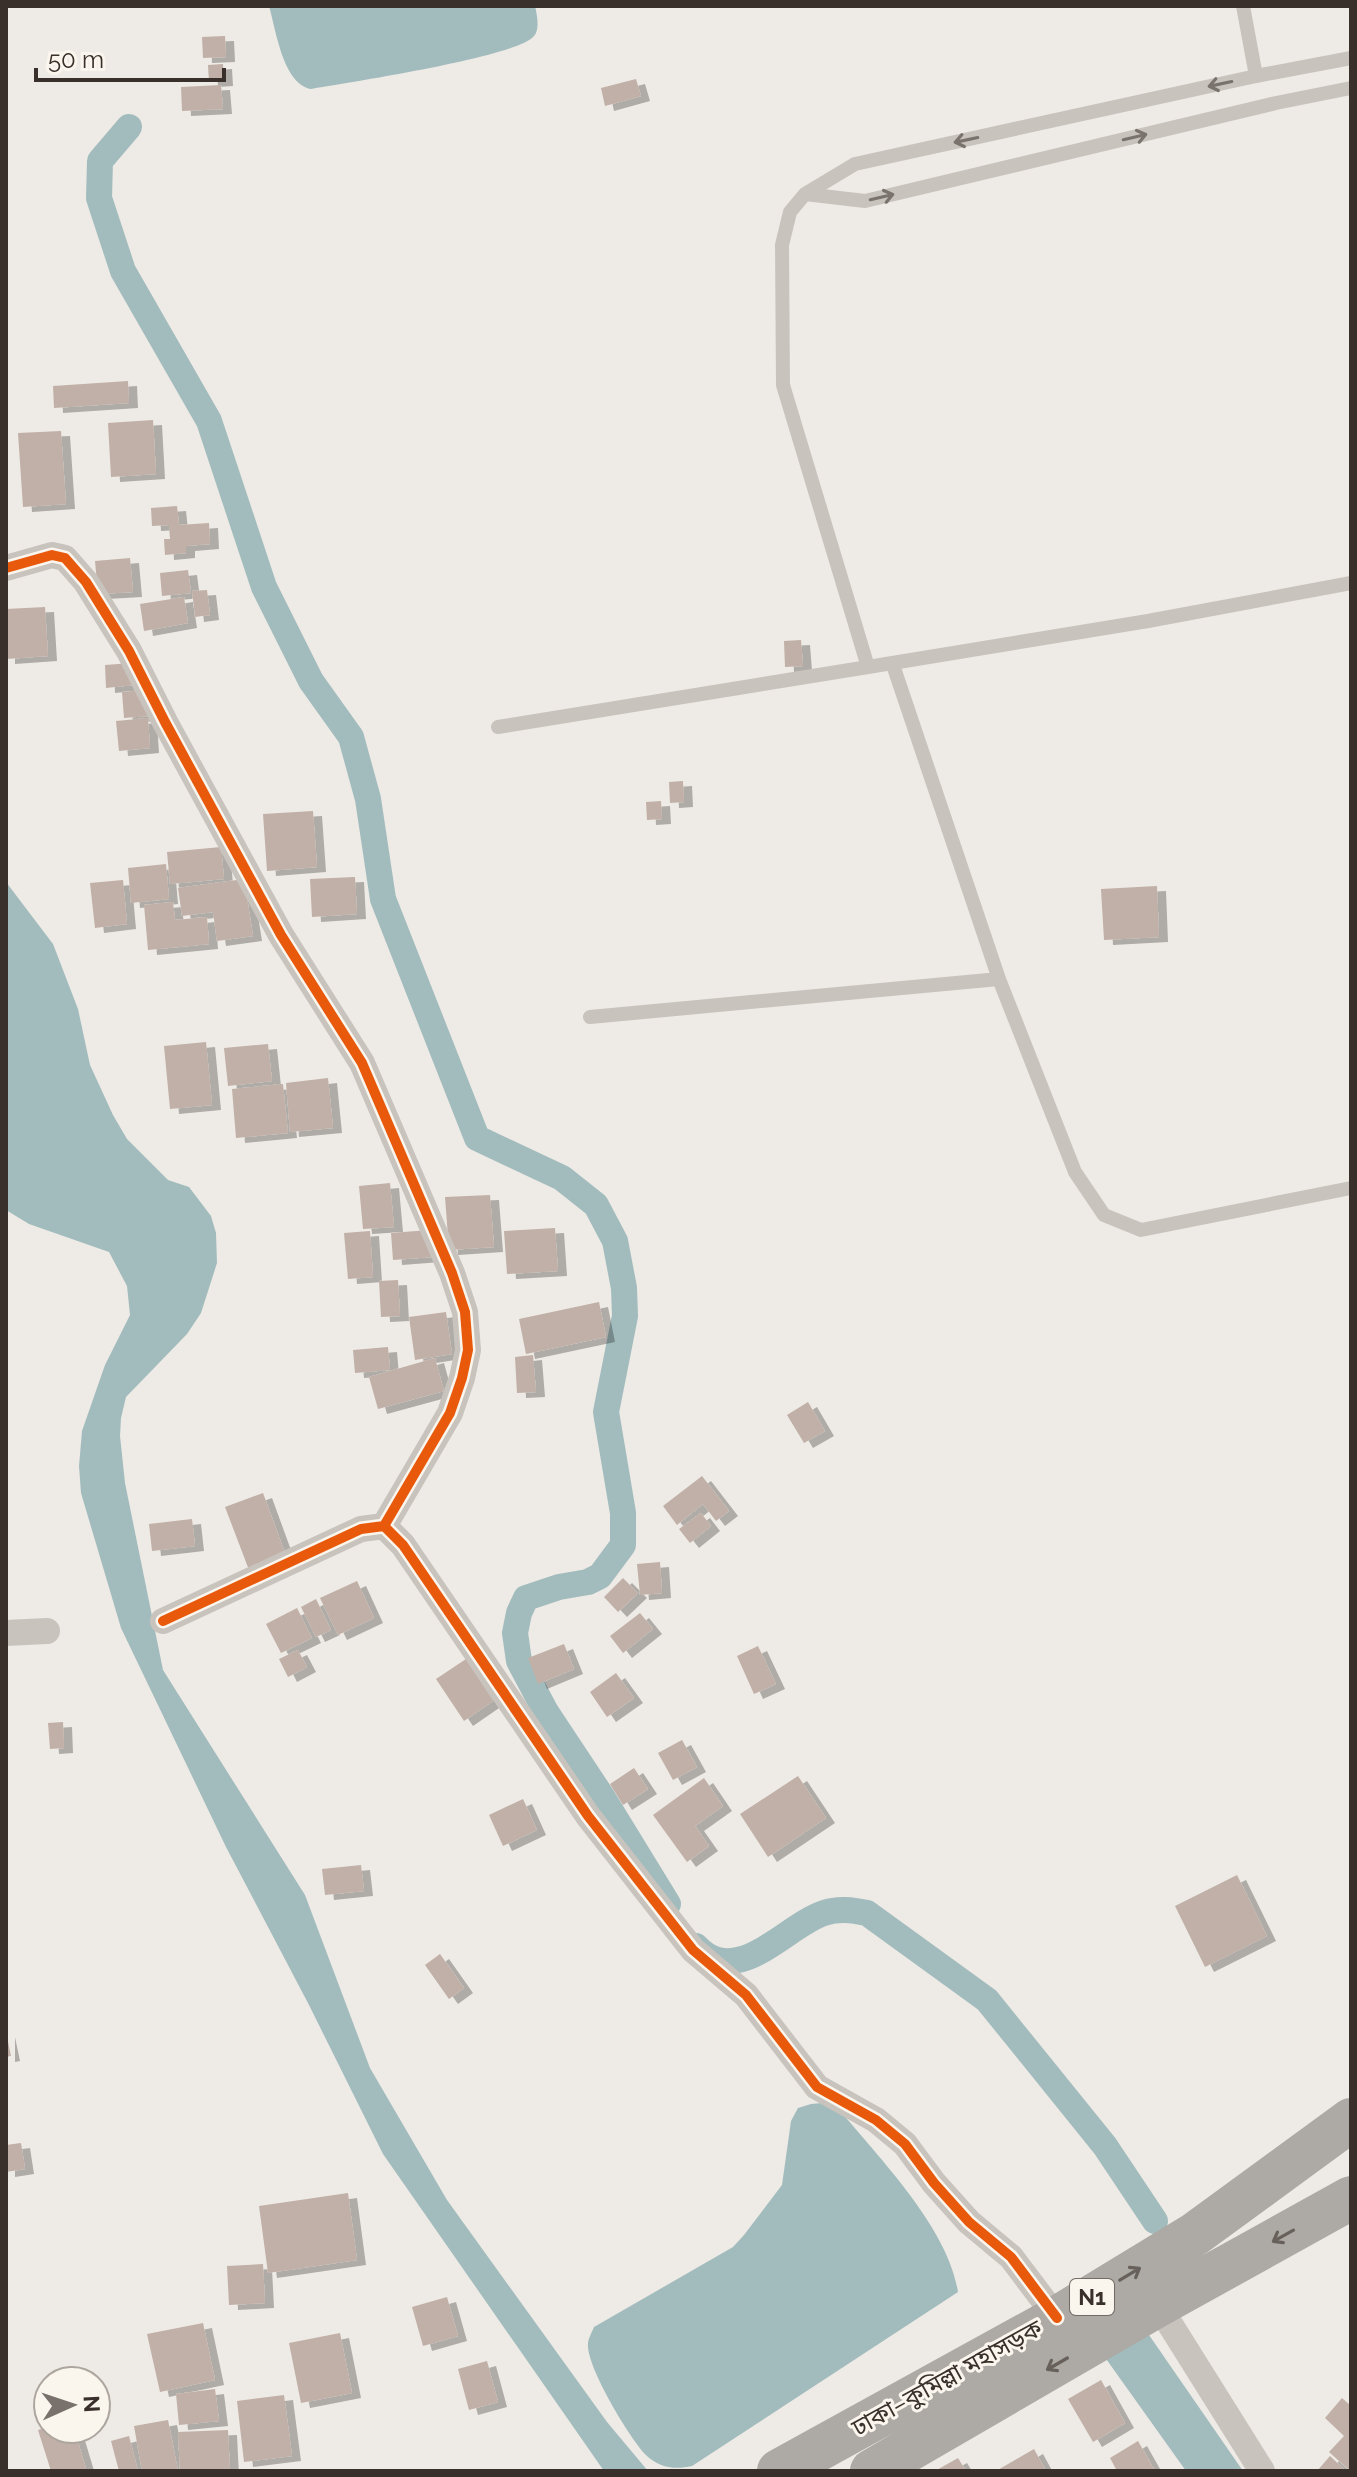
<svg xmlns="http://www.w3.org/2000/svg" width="1357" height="2477" viewBox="0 0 1357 2477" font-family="Raleway,'Noto Sans Bengali',sans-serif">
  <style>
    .water { fill: #a2bcbe }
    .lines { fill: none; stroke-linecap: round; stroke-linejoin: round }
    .canal { stroke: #a2bcbe; stroke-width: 26 }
    .building { fill: #c1b0a7; filter: url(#shadow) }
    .lane { stroke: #c8c3bd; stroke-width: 14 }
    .street { stroke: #c8c3bd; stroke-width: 26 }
    .highway { stroke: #ada9a4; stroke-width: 44 }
    .cycleway-casing { stroke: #faf5ed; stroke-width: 15 }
    .cycleway { stroke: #e8590c; stroke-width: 10 }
    .oneway { stroke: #79726d }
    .oneway2 { stroke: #67605b }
    .labels { text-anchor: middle; stroke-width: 6; stroke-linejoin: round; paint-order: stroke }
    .shield { fill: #faf5ed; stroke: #736b65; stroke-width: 2 }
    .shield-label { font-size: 22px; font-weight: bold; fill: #39302b }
    .street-label { font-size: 24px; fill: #39302b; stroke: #faf5ed }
  </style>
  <defs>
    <filter id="shadow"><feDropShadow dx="9" dy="5" stdDeviation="0" flood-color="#0004"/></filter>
  </defs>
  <rect width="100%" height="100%" fill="#eeeae5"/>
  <path class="water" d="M 269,6 L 535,6 C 537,14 540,30 534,36 C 518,57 346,83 311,89 C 283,84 276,30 269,6 Z
    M 6,882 L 53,944 L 78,1009 L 90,1065 L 113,1115 L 127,1139 L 168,1180 L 189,1187 L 211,1216 L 216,1233 L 217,1263 L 201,1313 L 187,1334 L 126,1397 L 121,1418 L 120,1436 L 125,1483 L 163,1670 L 305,1895 L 370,2068 L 447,2200 L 607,2422 L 648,2471 L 604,2471 L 383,2154 L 309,2005 L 226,1847 L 121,1628 L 81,1493 L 79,1466 L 82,1431 L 105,1365 L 130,1315 L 127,1286 L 109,1252 L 29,1224 L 6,1210 Z
    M 833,2102 C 875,2154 948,2226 958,2292 L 692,2466 C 675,2470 659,2468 646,2455 C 630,2439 586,2366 588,2344 C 588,2339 592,2332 594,2327 L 733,2247 L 744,2235 L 782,2185 L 791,2121 L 798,2108 L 811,2104 Z
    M 1149,2335 L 1243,2471 L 1186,2471 L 1104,2356 Z"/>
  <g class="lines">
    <path class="canal" d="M 129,127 L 100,161 L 99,198 L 123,271 L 209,421 L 264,587 L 311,681 L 351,737 L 368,799 L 383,899 L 477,1138 L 562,1178 L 596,1205 L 615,1241 L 624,1288 L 625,1316 L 606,1412 L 623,1513 L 623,1545 L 600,1576 L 588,1582 L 559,1587 L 526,1598 L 519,1613 L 515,1633 L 519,1661 L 546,1712 L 603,1798 L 668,1904
      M 696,1946 C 737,1990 785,1926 824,1913 C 839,1908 852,1910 867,1913 L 987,2000 L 1105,2146 L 1155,2221"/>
  </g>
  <path class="building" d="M 225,36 L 226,57 L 203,58 L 202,37 Z
    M 223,64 L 224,81 L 209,82 L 208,65 Z
    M 636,79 L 641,96 L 605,106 L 601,88 Z
    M 221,85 L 223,109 L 182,111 L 181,87 Z
    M 128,381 L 129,403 L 54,408 L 53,386 Z
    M 153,420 L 156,474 L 111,477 L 108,423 Z
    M 61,431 L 66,504 L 23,507 L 18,433 Z
    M 177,506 L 179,525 L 209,523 L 210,544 L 186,546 L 186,553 L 165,555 L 164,539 L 170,539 L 169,525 L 152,526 L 151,508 Z
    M 130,558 L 133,592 L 98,594 L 95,561 Z
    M 188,570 L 191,593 L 162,596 L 160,573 Z
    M 207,590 L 210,615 L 195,617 L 192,591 Z
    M 184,597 L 188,623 L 144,631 L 140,604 Z
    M 45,607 L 48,656 L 6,659 L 6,609 Z
    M 801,640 L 803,666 L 785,667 L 784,641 Z
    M 132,663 L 134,685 L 106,688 L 105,665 Z
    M 145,690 L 148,716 L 124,718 L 122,692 Z
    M 148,718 L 150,748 L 119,751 L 116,721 Z
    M 683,781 L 684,802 L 670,803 L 669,782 Z
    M 661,801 L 662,819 L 647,820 L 646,802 Z
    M 313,811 L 317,867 L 267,871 L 263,814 Z
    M 221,847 L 224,879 L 170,884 L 167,852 Z
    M 166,864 L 169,899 L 131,903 L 128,868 Z
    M 355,877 L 357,914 L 312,917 L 310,879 Z
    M 244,879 L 253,936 L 217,941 L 213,912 L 182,916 L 178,888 Z
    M 123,880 L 127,924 L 95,928 L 90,883 Z
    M 1157,886 L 1159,937 L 1104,940 L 1101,889 Z
    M 173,902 L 175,920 L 207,917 L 209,944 L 148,950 L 144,905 Z
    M 206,1042 L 212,1105 L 170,1109 L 164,1046 Z
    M 268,1044 L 272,1081 L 228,1086 L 224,1048 Z
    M 328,1078 L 333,1128 L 290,1132 L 286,1083 Z
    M 283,1084 L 288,1133 L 236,1138 L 232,1089 Z
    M 390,1183 L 394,1227 L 363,1229 L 359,1186 Z
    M 490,1195 L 494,1247 L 449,1250 L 445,1197 Z
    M 555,1228 L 558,1271 L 507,1274 L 504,1231 Z
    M 429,1230 L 432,1257 L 393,1260 L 391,1233 Z
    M 370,1231 L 373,1277 L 348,1279 L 344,1233 Z
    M 398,1280 L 400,1316 L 381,1317 L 379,1281 Z
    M 599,1302 L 606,1337 L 526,1354 L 519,1319 Z
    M 446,1312 L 452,1354 L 415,1360 L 409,1317 Z
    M 388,1347 L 390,1370 L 355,1373 L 353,1350 Z
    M 533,1355 L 536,1392 L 517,1393 L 515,1357 Z
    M 435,1358 L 444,1391 L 378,1409 L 369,1377 Z
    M 808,1402 L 825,1431 L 804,1443 L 787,1415 Z
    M 702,1476 L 729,1511 L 716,1521 L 703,1504 L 677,1525 L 663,1506 Z
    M 263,1493 L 286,1556 L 249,1570 L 225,1507 Z
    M 701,1513 L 711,1526 L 690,1543 L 679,1529 Z
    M 192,1519 L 195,1546 L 152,1551 L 149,1524 Z
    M 660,1562 L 662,1593 L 640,1595 L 637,1564 Z
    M 623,1578 L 638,1593 L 618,1612 L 604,1597 Z
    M 357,1581 L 374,1618 L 338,1635 L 320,1598 Z
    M 316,1599 L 331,1630 L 316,1637 L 301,1607 Z
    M 297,1608 L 312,1638 L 281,1653 L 266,1624 Z
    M 640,1613 L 653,1629 L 623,1653 L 610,1636 Z
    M 564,1644 L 574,1669 L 538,1684 L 528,1658 Z
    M 758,1646 L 776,1684 L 754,1694 L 737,1656 Z
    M 298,1650 L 307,1667 L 288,1677 L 279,1659 Z
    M 466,1659 L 493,1701 L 464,1721 L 436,1679 Z
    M 616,1673 L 634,1698 L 607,1717 L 590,1692 Z
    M 63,1722 L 64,1748 L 50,1749 L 48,1723 Z
    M 682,1740 L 697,1767 L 673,1780 L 658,1753 Z
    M 634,1768 L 648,1789 L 623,1805 L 610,1784 Z
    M 798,1776 L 826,1818 L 768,1857 L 740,1814 Z
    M 704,1778 L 723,1806 L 695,1826 L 709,1846 L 687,1862 L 653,1815 Z
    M 523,1799 L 537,1830 L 503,1846 L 489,1815 Z
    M 361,1865 L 364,1891 L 325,1895 L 322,1869 Z
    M 1237,1875 L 1267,1936 L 1205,1967 L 1175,1906 Z
    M 440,1954 L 464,1988 L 449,1999 L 425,1965 Z
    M 6,2032 L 11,2056 L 6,2057 Z
    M 21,2143 L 25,2169 L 6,2172 L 6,2145 Z
    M 348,2193 L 357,2260 L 268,2273 L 259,2206 Z
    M 263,2264 L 265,2303 L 229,2305 L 227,2266 Z
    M 447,2297 L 458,2336 L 423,2346 L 412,2307 Z
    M 203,2323 L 215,2380 L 160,2392 L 147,2334 Z
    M 340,2333 L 352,2393 L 301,2403 L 289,2343 Z
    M 487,2361 L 498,2402 L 469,2410 L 458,2369 Z
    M 1101,2380 L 1125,2423 L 1093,2442 L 1068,2399 Z
    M 215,2389 L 219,2421 L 179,2425 L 176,2394 Z
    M 284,2395 L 292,2456 L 244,2462 L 237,2401 Z
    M 1342,2398 L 1351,2406 L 1351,2468 L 1349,2470 L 1329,2452 L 1344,2436 L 1325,2418 Z
    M 168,2420 L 178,2471 L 142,2471 L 134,2426 Z
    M 48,2427 L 74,2429 L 86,2469 L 51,2471 L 38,2430 Z
    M 228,2430 L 230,2471 L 180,2471 L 178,2432 Z
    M 129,2436 L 138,2471 L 119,2471 L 111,2441 Z
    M 1138,2441 L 1155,2471 L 1117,2471 L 1110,2458 Z
    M 1034,2449 L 1046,2471 L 996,2471 Z
    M 1330,2456 L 1346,2471 L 1317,2471 Z
    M 958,2458 L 966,2471 L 935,2471 Z"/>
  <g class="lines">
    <path class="lane" d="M 1243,6 L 1256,76
      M 1351,58 L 1256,76 L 855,164 L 805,194 L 790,212 L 782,245 L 783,385 L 868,667 L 1148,621 L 1351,583
      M 805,194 L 865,201 L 1276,103 L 1351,88
      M 893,665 L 999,979 L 1075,1172 L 1104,1215 L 1141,1230 L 1351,1188
      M 498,727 L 868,667
      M 590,1017 L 999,979"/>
    <path class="street" d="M 6,568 L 52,555 L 65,558 L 86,582 L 129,651 L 165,722 L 281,935 L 362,1063 L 452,1273 L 465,1312 L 468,1350 L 462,1378 L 450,1413 L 384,1526
      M 163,1621 L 361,1529 L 384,1526 L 403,1545 L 588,1816 L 693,1950 L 746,1995 L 817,2087 L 876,2120 L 905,2144 L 934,2183 L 969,2222 L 1011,2257 L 1057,2318
      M 6,1633 L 47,1631
      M 1158,2305 L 1262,2471"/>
    <path class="highway" d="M 779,2471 L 1057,2318 L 1195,2234 L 1351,2120
      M 872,2471 L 1158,2305 L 1351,2198"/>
    <defs>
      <path id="cycleway" d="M 6,568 L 52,555 L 65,558 L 86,582 L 129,651 L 165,722 L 281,935 L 362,1063 L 452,1273 L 465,1312 L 468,1350 L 462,1378 L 450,1413 L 384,1526
        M 163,1621 L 361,1529 L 384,1526 L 403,1545 L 588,1816 L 693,1950 L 746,1995 L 817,2087 L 876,2120 L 905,2144 L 934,2183 L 969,2222 L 1011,2257 L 1057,2318"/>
    </defs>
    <use href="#cycleway" class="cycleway-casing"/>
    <use href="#cycleway" class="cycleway"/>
  </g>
  <defs><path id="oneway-shaft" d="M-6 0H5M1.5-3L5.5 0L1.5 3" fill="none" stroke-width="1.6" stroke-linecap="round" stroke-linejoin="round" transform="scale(2)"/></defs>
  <g class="oneway">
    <use href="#oneway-shaft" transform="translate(1220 84) rotate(168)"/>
    <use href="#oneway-shaft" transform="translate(1135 137) rotate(-13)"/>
    <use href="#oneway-shaft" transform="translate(966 140) rotate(168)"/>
    <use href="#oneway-shaft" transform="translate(882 197) rotate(-13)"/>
  </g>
  <g class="oneway2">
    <use href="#oneway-shaft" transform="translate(1283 2236) rotate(151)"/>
    <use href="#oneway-shaft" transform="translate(1130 2274) rotate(-31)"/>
    <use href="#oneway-shaft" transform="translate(1057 2364) rotate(150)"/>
  </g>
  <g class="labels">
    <rect class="shield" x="1070" y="2279" width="44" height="36" rx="6"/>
    <g class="shield-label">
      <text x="1092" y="2305">N1</text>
    </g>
    <g class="street-label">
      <text transform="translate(947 2378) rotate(-29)" y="8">ঢাকা–কুমিল্লা মহাসড়ক</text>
    </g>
  </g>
  <rect width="1357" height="2477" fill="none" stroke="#39302b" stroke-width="16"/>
  <g transform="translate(72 2405) rotate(87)"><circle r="38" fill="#faf5ed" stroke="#ada69f" stroke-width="2"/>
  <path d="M0-6L14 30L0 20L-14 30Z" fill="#78716c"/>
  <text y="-12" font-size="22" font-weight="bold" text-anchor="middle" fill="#39302b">N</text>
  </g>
  <path d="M36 68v12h188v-12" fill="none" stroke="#39302b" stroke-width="4"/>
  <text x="48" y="68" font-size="24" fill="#39302b" stroke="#faf5ed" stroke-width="6" paint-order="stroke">50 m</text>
</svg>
